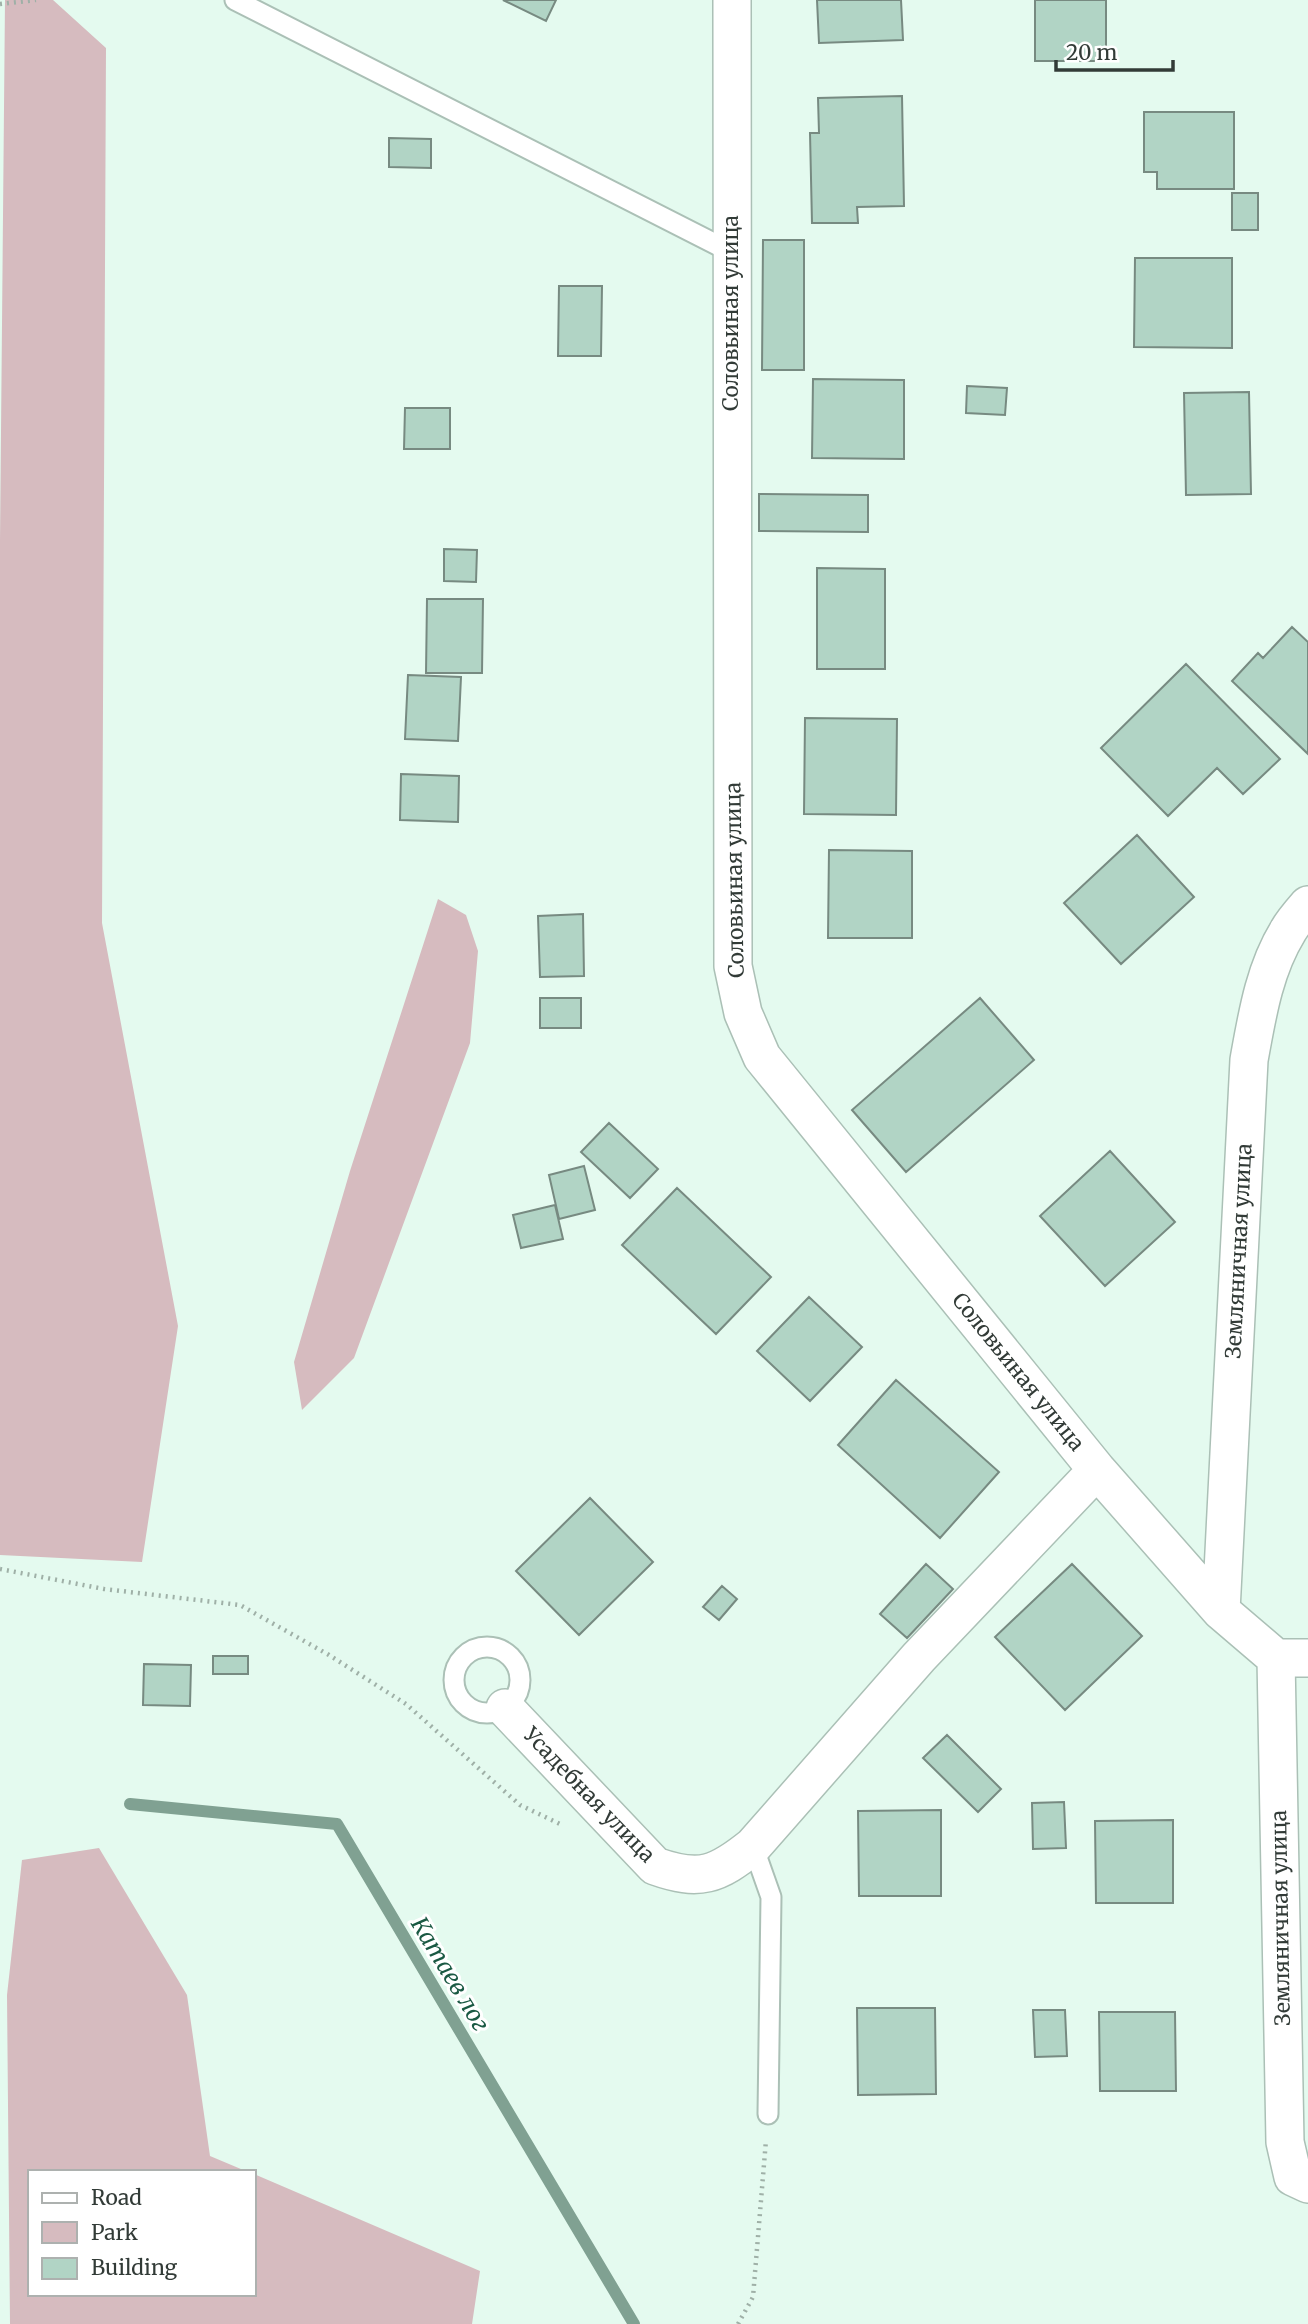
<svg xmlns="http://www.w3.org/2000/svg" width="1308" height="2324" viewBox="0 0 1308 2324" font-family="Merriweather,serif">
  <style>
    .green { fill: #d6bbbf }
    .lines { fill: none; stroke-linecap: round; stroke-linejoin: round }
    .stream { stroke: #80a192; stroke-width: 12 }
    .building { fill: #b1d4c5; stroke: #778a81; stroke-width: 2 }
    .lane-casing { stroke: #abc0b6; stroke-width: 23 }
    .street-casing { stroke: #abc0b6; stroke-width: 40 }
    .path { stroke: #9fb0a7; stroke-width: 4.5; stroke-dasharray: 2 5; stroke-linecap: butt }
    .lane { stroke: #fff; stroke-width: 19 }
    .street { stroke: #fff; stroke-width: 37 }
    .labels { text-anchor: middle; stroke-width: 6; stroke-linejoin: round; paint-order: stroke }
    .street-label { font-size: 21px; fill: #323b37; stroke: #fff }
    .water-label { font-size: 23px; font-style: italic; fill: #1a5943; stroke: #fff }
  </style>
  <rect width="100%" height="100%" fill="#e4faef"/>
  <path class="green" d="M 5,0 L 53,0 L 106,48 L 102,923 L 178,1326 L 142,1562 L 0,1555 L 0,541 Z
    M 438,899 L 466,915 L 478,951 L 470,1043 L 354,1358 L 302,1410 L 294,1362 L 350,1171 Z
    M 99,1848 L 187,1995 L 210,2156 L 248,2172 L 30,2172 L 30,2294 L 254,2294 L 254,2174 L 480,2271 L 472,2324 L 10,2324 L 7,1995 L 22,1860 Z"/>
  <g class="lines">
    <path class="stream" d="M 130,1804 L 337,1824 L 634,2324"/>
  </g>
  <path class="building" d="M 503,0 L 556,0 L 546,21 Z
    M 817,0 L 901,0 L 903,40 L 819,43 Z
    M 1035,0 L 1106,0 L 1106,61 L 1035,61 Z
    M 902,96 L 904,206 L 857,207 L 858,223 L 812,223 L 810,133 L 819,133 L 818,98 Z
    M 1144,112 L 1234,112 L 1234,189 L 1157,189 L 1157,172 L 1144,172 Z
    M 389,138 L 431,139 L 431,168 L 389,167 Z
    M 1232,193 L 1258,193 L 1258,230 L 1232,230 Z
    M 763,240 L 804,240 L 804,370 L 762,370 Z
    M 1135,258 L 1232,258 L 1232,348 L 1134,347 Z
    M 559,286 L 602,286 L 601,356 L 558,356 Z
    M 813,379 L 904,380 L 904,459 L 812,458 Z
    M 967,386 L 1007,388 L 1005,415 L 966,413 Z
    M 1249,392 L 1251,494 L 1186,495 L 1184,393 Z
    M 405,408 L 450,408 L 450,449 L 404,449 Z
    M 759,494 L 868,495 L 868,532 L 759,531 Z
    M 444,549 L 477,550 L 476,582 L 444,581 Z
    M 817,568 L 885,569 L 885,669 L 817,669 Z
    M 427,599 L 483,599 L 482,673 L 426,673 Z
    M 1292,627 L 1308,642 L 1308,754 L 1232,681 L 1258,653 L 1263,658 Z
    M 1186,664 L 1280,759 L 1243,794 L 1217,768 L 1168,816 L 1101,748 Z
    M 408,675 L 461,677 L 458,741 L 405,739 Z
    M 805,718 L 897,719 L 896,815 L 804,814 Z
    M 401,774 L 459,776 L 458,822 L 400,820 Z
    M 1137,835 L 1194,897 L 1121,964 L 1064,903 Z
    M 829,850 L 912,851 L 912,938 L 828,938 Z
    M 583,914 L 584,976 L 540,977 L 538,916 Z
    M 540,998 L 581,998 L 581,1028 L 540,1028 Z
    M 980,998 L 1034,1060 L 906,1172 L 852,1110 Z
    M 609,1123 L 658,1169 L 630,1198 L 581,1152 Z
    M 1110,1151 L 1175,1222 L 1105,1286 L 1040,1216 Z
    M 584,1166 L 595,1210 L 559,1219 L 549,1175 Z
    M 677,1188 L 771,1277 L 716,1334 L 622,1245 Z
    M 555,1205 L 563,1239 L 521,1248 L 513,1215 Z
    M 809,1297 L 862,1347 L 810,1401 L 757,1351 Z
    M 896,1380 L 999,1472 L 940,1538 L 838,1445 Z
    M 590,1498 L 653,1562 L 579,1635 L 516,1571 Z
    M 926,1564 L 953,1589 L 907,1638 L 880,1614 Z
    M 1072,1564 L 1142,1636 L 1065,1710 L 995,1637 Z
    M 722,1586 L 737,1599 L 719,1620 L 703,1607 Z
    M 213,1656 L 248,1656 L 248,1674 L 213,1674 Z
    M 144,1664 L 191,1665 L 190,1706 L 143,1705 Z
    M 947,1735 L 1001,1789 L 978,1812 L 923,1758 Z
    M 1064,1802 L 1066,1848 L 1033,1849 L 1032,1803 Z
    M 941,1810 L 941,1896 L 859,1896 L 858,1811 Z
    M 1173,1820 L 1173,1903 L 1096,1903 L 1095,1821 Z
    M 857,2008 L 935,2008 L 936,2094 L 858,2095 Z
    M 1033,2010 L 1065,2010 L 1067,2056 L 1035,2057 Z
    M 1099,2012 L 1175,2012 L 1176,2091 L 1100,2091 Z"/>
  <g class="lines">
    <defs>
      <path id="lane" d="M 235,0 L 731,252
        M454 1680a33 33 0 1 1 66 0a33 33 0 1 1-66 0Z
        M 753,1846 L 771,1897 L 768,2114"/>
      <path id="street" d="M 732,0 L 733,966 L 743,1013 L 762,1057 L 1097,1470 L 1221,1611 L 1276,1658 L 1308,1658
        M 1221,1611 L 1249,1060 C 1257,1016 1264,970 1288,931 C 1293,922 1301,913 1308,905
        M 1276,1658 L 1285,2142 L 1293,2177 L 1308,2184
        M 505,1708 L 655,1866 C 700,1882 717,1875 753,1846 L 919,1657 L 1097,1470"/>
    </defs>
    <use href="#lane" class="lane-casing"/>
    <use href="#street" class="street-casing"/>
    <path class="path" d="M 0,4 L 36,0
      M 0,1569 L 104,1589 L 240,1605 L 329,1655 L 406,1704 L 520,1805 L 560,1824
      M 738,2324 L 753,2297 L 766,2140"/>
    <use href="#lane" class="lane"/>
    <use href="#street" class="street"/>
  </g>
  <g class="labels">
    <g class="street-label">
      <text transform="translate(731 313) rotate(-90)" y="7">Соловьиная улица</text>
      <text transform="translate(735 880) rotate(-91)" y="7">Соловьиная улица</text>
      <text transform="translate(1239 1251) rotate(-87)" y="7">Земляничная улица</text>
      <text transform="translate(1018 1372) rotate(51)" y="7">Соловьиная улица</text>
      <text transform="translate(589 1795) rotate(46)" y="7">Усадебная улица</text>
      <text transform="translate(1281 1918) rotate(-91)" y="7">Земляничная улица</text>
    </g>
    <g class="water-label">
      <text transform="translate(450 1974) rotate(59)" y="8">Катаев лог</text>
    </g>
  </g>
  <rect x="28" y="2170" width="228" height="126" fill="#ffffff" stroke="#adb1af" stroke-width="2"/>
  <rect x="42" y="2193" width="35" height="10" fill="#ffffff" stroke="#adb1af" stroke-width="2"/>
  <text x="91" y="2205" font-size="21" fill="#323b37">Road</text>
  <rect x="42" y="2222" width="35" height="21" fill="#d6bbbf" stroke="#adb1af" stroke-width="2"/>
  <text x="91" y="2240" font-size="21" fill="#323b37">Park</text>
  <rect x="42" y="2258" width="35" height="21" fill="#b1d4c5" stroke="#adb1af" stroke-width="2"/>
  <text x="91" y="2275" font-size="21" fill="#323b37">Building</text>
  <path d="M1056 60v10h117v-10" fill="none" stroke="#323b37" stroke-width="3.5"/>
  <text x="1066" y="60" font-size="21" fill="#323b37" stroke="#ffffff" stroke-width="5" paint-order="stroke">20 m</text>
</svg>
